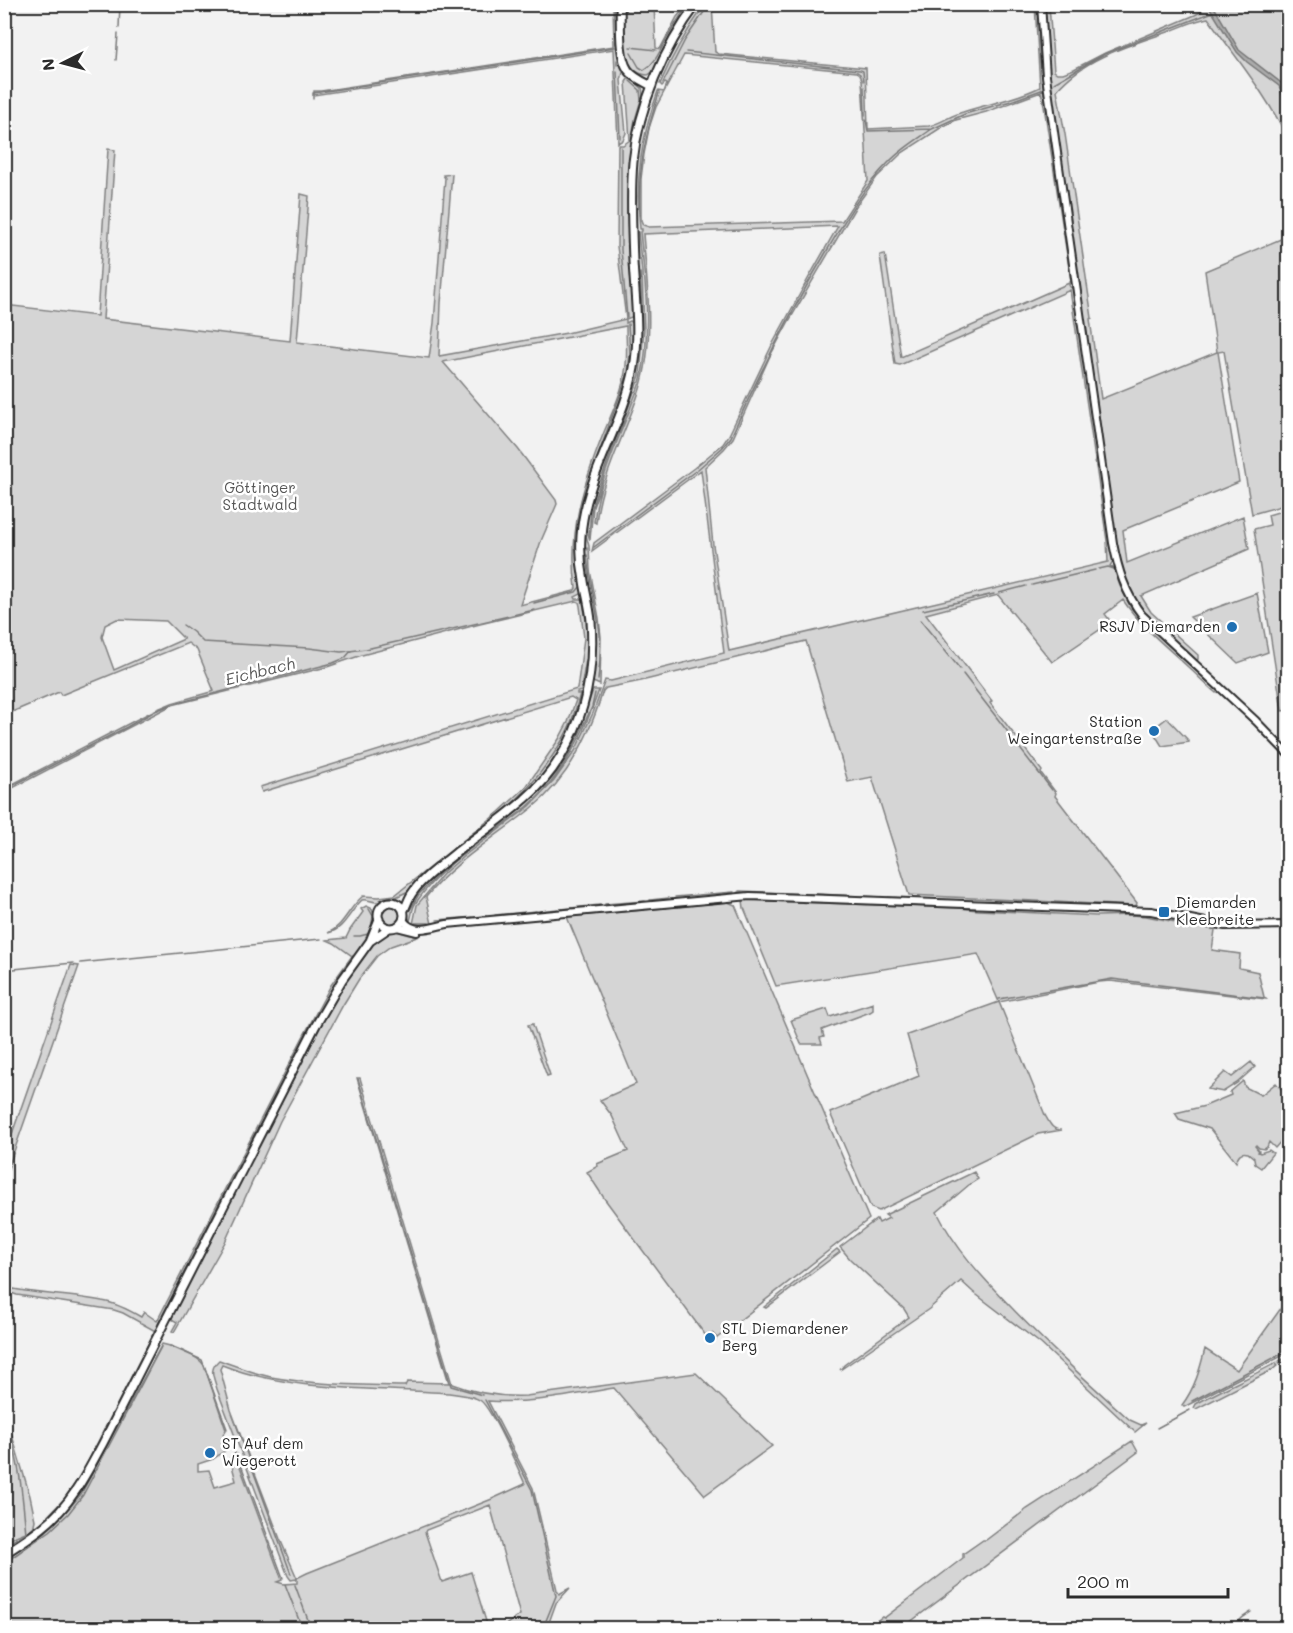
<svg xmlns="http://www.w3.org/2000/svg" width="1293" height="1633" viewBox="0 0 1293 1633" font-family="Mali,sans-serif">
  <style>
    .green { fill: #d5d5d5; stroke: #808080; stroke-width: 1.5; fill-rule: evenodd }
    .water { fill: #ababab; stroke: #787878; stroke-width: 1.5 }
    .lines { fill: none; stroke-linecap: round; stroke-linejoin: round }
    .stream { stroke: #787878; stroke-width: 1.5 }
    .tertiary-casing { stroke: #2b2b2b; stroke-width: 10 }
    .secondary-casing { stroke: #2b2b2b; stroke-width: 11 }
    .tertiary { stroke: #fff; stroke-width: 6 }
    .secondary { stroke: #fff; stroke-width: 7 }
    .poi-dot { fill: #1f6fb2; stroke: #fff; stroke-width: 2 }
    .labels { text-anchor: middle; stroke-width: 5; stroke-linejoin: round; paint-order: stroke }
    .park-label { font-size: 15px; fill: #565656; stroke: #fff }
    .poi-label { font-size: 15px; fill: #2b2b2b; stroke: #fff; text-anchor: start }
    .water-label { font-size: 16px; font-style: italic; fill: #585858; stroke: #fff }
  </style>
  <rect width="100%" height="100%" fill="#f2f2f2"/>
  <filter id="ink" filterUnits="userSpaceOnUse"><feTurbulence type="fractalNoise" baseFrequency=".0167" numOctaves="2"/><feDisplacementMap in="SourceGraphic" scale="12" xChannelSelector="R" yChannelSelector="G"/><feConvolveMatrix kernelMatrix="1 2 1 2 8 2 1 2 1" color-interpolation-filters="sRGB"/></filter>
  <g filter="url(#ink)">
    <path class="green" d="M 613,5 L 617,5 L 620,57 L 624,69 L 621,80 L 626,133 L 623,140 L 618,143 L 614,49 L 314,95 L 314,91 L 321,91 L 614,46 Z
      M 622,5 L 654,5 L 656,48 L 660,49 L 677,17 L 687,5 L 693,5 L 672,36 L 654,71 L 648,75 C 619,75 623,25 622,5 Z
      M 705,5 L 712,5 L 715,52 L 719,54 L 866,68 L 868,129 L 929,126 C 942,123 951,115 963,112 C 990,103 1014,100 1040,87 L 1035,5 L 1038,5 L 1045,85 L 1073,282 L 1069,285 L 1070,287 L 1074,289 L 1113,561 L 1110,566 L 1116,570 L 1127,597 L 1137,613 L 1165,642 L 1218,691 L 1216,693 C 1206,685 1198,676 1188,667 C 1166,646 1141,627 1123,600 L 1105,614 L 1111,622 L 1052,662 L 998,595 L 926,614 L 992,701 L 990,703 L 1042,771 L 1041,773 L 1056,793 L 1055,796 L 1137,903 L 1136,906 L 909,895 L 872,777 L 848,782 L 806,641 L 641,681 L 606,688 L 603,691 C 590,734 568,779 532,808 C 496,837 455,861 426,897 L 432,924 L 417,926 L 413,924 L 417,905 L 444,873 L 465,855 L 530,806 L 554,781 L 575,751 L 593,713 L 605,680 L 611,681 L 724,653 L 701,470 L 592,551 L 594,543 L 694,468 L 723,444 L 729,435 L 772,345 L 808,279 L 838,226 L 643,234 C 647,282 655,342 640,389 C 626,433 601,476 596,523 L 594,522 C 598,483 616,445 630,409 C 634,397 640,386 642,374 C 651,328 645,278 640,232 L 642,231 L 642,229 L 640,229 C 635,179 641,138 658,91 L 664,92 L 667,84 L 665,83 L 662,86 L 660,84 C 672,55 687,30 705,5 ZM 684,55 L 857,72 L 860,74 L 862,80 L 868,181 L 842,221 L 649,227 L 643,225 L 641,220 L 641,179 L 644,154 L 649,128 L 656,107 ZM 1041,92 L 1043,100 L 1071,281 L 1069,283 L 901,357 L 885,254 L 880,255 L 895,364 L 900,365 L 1070,290 L 1107,541 L 1108,562 L 729,651 L 713,545 L 705,467 L 724,449 L 733,438 L 769,358 L 789,321 L 856,206 L 877,177 L 902,153 L 942,127 L 956,120 L 986,112 Z
      M 1043,5 L 1049,5 L 1054,71 L 1057,73 L 1063,73 L 1074,69 L 1105,53 L 1195,15 L 1202,11 L 1201,5 L 1288,5 L 1288,139 C 1267,95 1236,58 1208,18 C 1195,20 1181,27 1168,32 C 1130,45 1084,58 1057,90 L 1065,134 L 1092,318 L 1090,319 L 1101,399 L 1217,352 L 1205,271 L 1288,236 L 1288,504 L 1252,514 L 1224,351 L 1218,352 L 1239,482 L 1123,530 L 1127,563 L 1243,516 L 1249,549 L 1141,596 L 1151,612 L 1198,655 L 1198,659 L 1196,662 C 1178,645 1151,627 1138,606 C 1128,591 1124,574 1118,557 L 1050,90 Z
      M 628,79 L 631,79 L 642,88 C 645,100 639,112 636,124 C 633,134 631,145 630,155 C 624,208 631,263 634,316 L 626,319 L 626,323 L 630,321 L 634,324 L 634,341 L 629,374 L 584,503 L 583,593 L 575,597 L 576,599 L 584,599 L 585,602 L 590,638 L 586,690 L 577,692 L 577,694 L 582,694 L 584,696 C 580,708 577,721 572,732 C 561,755 545,775 527,793 L 412,889 C 403,894 388,902 377,902 C 371,902 368,899 362,900 C 350,911 344,930 328,933 C 344,926 349,907 363,896 L 379,897 L 395,895 L 499,812 L 526,787 L 559,739 L 568,722 L 576,700 L 571,697 L 262,792 L 260,787 L 577,689 L 584,638 L 580,606 L 579,602 L 576,601 L 480,624 L 362,655 L 327,667 L 172,705 L 5,792 L 5,788 L 153,711 L 172,703 L 214,691 L 197,650 L 188,643 L 61,695 L 59,692 L 5,715 L 5,305 L 97,316 L 108,149 L 115,150 L 103,319 L 290,341 L 301,194 L 309,196 L 297,342 L 429,358 L 434,323 L 445,178 L 443,175 L 452,174 L 441,303 L 439,356 L 567,333 L 626,319 L 617,246 L 618,145 L 623,145 L 630,140 L 626,82 ZM 626,326 C 626,341 628,357 625,372 C 622,392 612,413 604,432 C 583,485 568,530 576,588 L 574,591 L 520,605 L 541,541 L 557,504 L 556,500 L 518,449 L 443,362 ZM 117,619 L 166,621 L 184,639 L 114,670 L 102,637 L 105,625 Z
      M 636,232 L 638,232 L 642,272 L 644,329 L 640,375 L 593,507 L 590,540 L 585,526 L 593,490 L 636,371 L 635,234 Z
      M 1288,509 L 1288,710 L 1282,711 L 1254,529 L 1270,525 L 1268,515 Z
      M 584,535 L 586,535 L 589,546 L 590,570 L 599,618 L 601,637 L 600,685 L 593,682 L 596,639 L 585,570 Z
      M 1257,593 L 1268,652 L 1238,663 L 1190,617 Z
      M 593,690 L 599,690 C 584,733 563,777 527,807 C 489,837 443,862 415,904 C 412,909 412,915 410,921 L 407,914 L 409,905 L 421,887 L 460,853 L 521,806 L 563,760 L 582,722 Z
      M 1167,718 L 1189,741 L 1189,742 L 1162,746 L 1154,733 L 1156,731 L 1154,728 Z
      M 743,900 L 959,908 L 978,910 L 1097,916 L 1131,915 L 1146,916 L 1215,930 L 1212,950 L 1240,954 L 1239,968 L 1258,972 L 1264,997 L 1266,999 L 1110,981 L 1099,982 L 999,1002 L 1045,1115 C 1050,1124 1052,1130 1062,1130 L 1038,1134 L 879,1211 L 871,1208 L 830,1113 L 919,1076 L 907,1035 L 999,1002 L 978,954 L 776,986 L 744,908 Z
      M 728,902 L 735,905 L 869,1219 L 717,1338 L 712,1333 L 716,1339 L 710,1343 L 706,1337 L 708,1335 L 706,1336 L 604,1198 L 587,1172 L 598,1166 L 597,1164 L 628,1151 L 612,1116 L 600,1100 L 636,1084 L 567,917 Z
      M381 915a10 10 0 1 1 20 0a10 10 0 1 1-20 0Z
      M 366,906 L 371,908 C 383,925 361,948 351,962 L 157,1332 L 123,1313 L 114,1310 L 17,1295 L 5,1291 L 4,1287 C 37,1295 70,1294 102,1301 C 116,1303 129,1310 141,1317 L 144,1312 L 157,1321 L 303,1037 L 331,985 L 352,956 L 334,943 L 327,940 L 346,938 L 350,930 L 363,912 L 361,909 Z
      M 396,931 L 417,937 L 391,946 L 377,956 L 359,979 L 343,1005 L 280,1121 L 225,1242 L 174,1332 L 172,1331 L 177,1322 L 170,1318 L 336,996 L 371,944 L 390,932 Z
      M 71,965 L 79,966 L 5,1177 L 5,1154 Z
      M 873,1003 L 873,1010 L 870,1012 L 822,1030 L 824,1037 L 820,1038 L 822,1044 L 801,1044 L 791,1020 L 827,1009 L 830,1017 Z
      M 533,1024 L 533,1025 L 550,1075 L 547,1076 L 528,1025 Z
      M 1251,1062 L 1255,1067 L 1237,1083 L 1223,1092 L 1208,1089 L 1225,1072 L 1232,1077 Z
      M 357,1078 L 360,1078 L 452,1384 C 475,1393 501,1397 526,1396 L 696,1373 L 772,1446 L 705,1495 L 614,1388 C 572,1395 531,1404 488,1401 L 533,1488 L 557,1590 L 559,1594 L 570,1588 L 556,1603 L 547,1628 L 501,1628 L 520,1615 L 490,1505 L 426,1530 L 425,1532 L 442,1582 L 471,1572 L 488,1628 L 5,1628 L 5,1562 C 37,1541 57,1524 81,1494 L 162,1344 C 173,1346 198,1356 204,1365 L 226,1430 L 223,1434 L 227,1443 L 226,1450 L 213,1459 L 198,1464 L 198,1471 L 209,1470 L 215,1487 L 236,1481 L 230,1458 L 235,1453 L 282,1580 L 277,1582 L 284,1584 L 297,1583 L 297,1579 L 291,1580 L 288,1576 L 217,1389 C 214,1377 208,1370 219,1360 C 236,1366 253,1373 271,1377 C 315,1385 361,1385 405,1386 L 407,1382 L 449,1383 ZM 222,1365 C 294,1393 374,1387 449,1393 C 459,1395 473,1395 481,1401 C 492,1410 518,1468 525,1484 L 492,1499 L 307,1573 L 297,1578 L 280,1539 L 231,1410 L 220,1369 Z
      M 1243,1081 L 1245,1087 L 1261,1095 L 1276,1083 L 1288,1097 L 1288,1133 L 1275,1148 L 1269,1142 L 1267,1147 L 1264,1149 L 1259,1148 L 1256,1145 L 1255,1146 L 1259,1151 L 1258,1152 L 1260,1153 L 1269,1150 L 1273,1153 L 1261,1168 L 1255,1164 L 1254,1158 L 1248,1153 C 1240,1151 1238,1155 1236,1162 L 1210,1129 L 1179,1119 L 1175,1113 L 1205,1106 L 1231,1095 L 1230,1092 Z
      M 974,1172 L 978,1179 L 970,1184 L 937,1212 C 955,1248 982,1277 1010,1306 C 1048,1346 1089,1383 1130,1420 L 1141,1425 L 1146,1423 L 1135,1432 L 1041,1344 L 973,1292 L 961,1281 L 929,1309 L 840,1370 L 844,1365 L 909,1317 L 904,1309 L 850,1259 L 840,1247 L 877,1219 L 879,1223 L 889,1218 L 885,1215 Z
      M 837,1249 L 840,1252 L 766,1308 L 764,1307 Z
      M 1286,1301 L 1288,1323 L 1288,1349 L 1282,1356 L 1184,1407 L 1182,1405 C 1195,1388 1200,1369 1205,1349 L 1237,1370 Z
      M 1283,1359 L 1285,1359 L 1272,1370 L 1196,1409 L 1194,1408 L 1196,1404 C 1224,1388 1255,1375 1283,1359 Z
      M 4,1408 L 30,1496 L 35,1520 L 33,1529 L 16,1536 L 5,1543 Z
      M 1132,1441 L 1138,1452 L 902,1628 L 867,1628 L 882,1617 L 884,1618 L 963,1558 L 963,1554 L 983,1540 L 986,1540 L 1027,1509 Z"/>
    <path class="water" d="M 1208,5 L 1213,5 L 1239,50 L 1285,86 L 1288,96 L 1288,108 L 1279,86 L 1247,62 L 1237,52 Z"/>
    <g class="lines">
      <path class="stream" d="M 615,4 L 616,36
        M 1037,4 L 1040,61 L 1044,94
        M 119,28 L 120,4
        M 616,41 L 616,44
        M 630,47 L 656,50
        M 686,52 L 860,70 L 863,71 L 864,81
        M 631,53 L 639,67 L 644,70 C 656,63 660,50 667,38 C 674,26 681,15 689,4
        M 116,60 L 118,34
        M 617,60 L 617,65
        M 617,71 L 620,138
        M 630,81 L 640,90 L 641,100 L 635,120 L 630,147
        M 663,83 L 685,40 L 708,6
        M 1054,83 L 1104,54 L 1213,12
        M 864,87 L 865,115
        M 313,99 L 313,93 L 615,47
        M 1045,99 L 1072,281
        M 866,120 L 868,131 L 932,129 L 965,114 L 1011,101 L 1044,89
        M 621,147 L 621,250 L 627,317
        M 640,216 C 637,173 646,133 659,93
        M 1073,288 L 1108,534
        M 579,521 L 587,486 L 628,373 L 630,353 L 628,324
        M 589,535 L 591,512 L 595,497 L 635,385 C 644,348 642,310 640,273
        M 594,547 L 698,469 L 722,448 L 731,437 C 760,372 792,309 828,249 C 846,218 863,188 889,162 C 901,149 918,139 932,129
        M 577,548 L 578,527
        M 577,550 L 582,592
        M 587,550 L 587,548
        M 587,555 C 589,582 597,607 600,634 C 601,649 600,665 598,680
        M 1099,569 L 1108,567 L 1114,569 L 1120,586 L 1131,608 L 1155,633
        M 1032,585 L 1095,570
        M 999,593 L 1026,586
        M 583,602 L 588,633 L 587,655
        M 534,603 L 576,592 L 581,586
        M 923,610 L 994,594
        M 920,620 L 960,669
        M 183,625 L 193,632 L 203,642 L 309,648 L 341,652 L 366,649 L 534,610
        M 963,674 L 1011,736
        M 581,689 L 586,660
        M 1015,742 L 1052,790
        M 4,790 L 127,727 L 155,711 L 170,705 L 333,663 L 345,658 L 351,651
        M 445,857 C 468,838 494,820 517,799 C 536,781 565,742 573,717 C 576,709 578,702 580,694
        M 739,891 L 813,894
        M 816,894 L 882,897
        M 675,897 L 734,892
        M 888,897 L 930,899
        M 933,899 L 1099,906
        M 380,900 L 392,896
        M 650,900 L 669,898
        M 605,904 L 645,901
        M 1104,906 L 1131,907
        M 369,909 L 373,916 L 372,923
        M 561,909 L 600,905
        M 410,910 L 419,894 L 443,870 L 542,790 L 558,771 L 570,753 L 592,707 L 595,693
        M 540,911 L 558,909
        M 495,915 L 536,911
        M 399,919 L 400,915
        M 437,920 L 486,916
        M 1187,922 L 1211,928
        M 415,923 L 429,923
        M 354,936 L 360,936 L 368,934 L 370,929
        M 80,963 L 321,939
        M 4,970 L 73,963
        M 999,999 L 1112,979 L 1264,998
        M 358,1079 L 451,1386 L 482,1395
        M 158,1324 L 257,1129
        M 170,1346 L 202,1360 L 227,1429
        M 485,1400 L 532,1490 L 556,1596 L 543,1628
        M 1192,1401 L 1281,1354 L 1288,1346
        M 4,1419 C 20,1455 22,1495 26,1533
        M 236,1424 L 291,1574
        M 1157,1428 L 1190,1410
        M 237,1454 L 283,1578
        M 42,1522 L 64,1499 L 81,1475 L 155,1330
        M 4,1546 L 37,1526
        M 4,1563 L 50,1531 L 68,1514 L 83,1495 L 161,1347
        M 285,1584 L 302,1628
        M 295,1585 L 311,1628
        M 1238,1628 C 1236,1620 1245,1616 1251,1612"/>
      <defs>
        <path id="tertiary" d="M 1041,4 L 1046,76 L 1113,543 C 1118,569 1125,593 1142,615 L 1256,721 L 1288,754
          M 404,921 C 415,935 432,927 447,924 L 750,896 L 1151,911 L 1225,926 L 1288,925
          M 397,927 L 417,932"/>
        <path id="secondary" d="M 620,4 C 621,22 618,56 628,70 C 634,78 644,82 652,86
          M378 915a13 13 0 1 1 26 0a13 13 0 1 1-26 0Z
          M 404,910 C 407,904 409,897 413,892 C 424,876 443,864 458,851 C 480,834 504,818 525,799 C 553,775 573,741 583,706 C 591,679 593,649 591,621 C 590,608 586,595 584,581 C 581,566 580,551 581,536 C 585,476 623,426 634,368 C 640,334 635,297 633,262 C 632,229 630,195 633,162 C 639,106 663,49 697,4
          M 370,941 L 379,919
          M 4,1554 C 18,1545 31,1537 43,1527 C 71,1505 87,1473 103,1443 L 316,1025 L 342,980 L 365,948 L 370,941 L 389,928"/>
      </defs>
      <use href="#tertiary" class="tertiary-casing"/>
      <use href="#secondary" class="secondary-casing"/>
      <use href="#tertiary" class="tertiary"/>
      <use href="#secondary" class="secondary"/>
    </g>
  </g>
  <g class="poi-dot">
    <circle cx="1232" cy="627" r="6"/>
    <circle cx="1154" cy="731" r="6"/>
    <rect x="1158" y="906" width="12" height="12" rx="3"/>
    <circle cx="710" cy="1338" r="6"/>
    <circle cx="210" cy="1453" r="6"/>
  </g>
  <g class="labels">
    <g class="park-label">
      <text x="260" y="493">Göttinger<tspan x="260" dy="17">Stadtwald</tspan></text>
    </g>
    <g class="poi-label">
      <text x="1220" y="632" text-anchor="end">RSJV Diemarden</text>
      <text x="1142" y="727" text-anchor="end">Station<tspan x="1142" dy="17">Weingartenstraße</tspan></text>
      <text x="1176" y="908">Diemarden<tspan x="1176" dy="17">Kleebreite</tspan></text>
      <text x="722" y="1334">STL Diemardener<tspan x="722" dy="17">Berg</tspan></text>
      <text x="222" y="1449">ST Auf dem<tspan x="222" dy="17">Wiegerott</tspan></text>
    </g>
    <g class="water-label">
      <text transform="translate(260 671) rotate(-14)" y="6">Eichbach</text>
    </g>
  </g>
  <rect width="1293" height="1633" fill="none" stroke="#fff" stroke-width="24"/>
  <rect x="12" y="12" width="1269" height="1609" fill="none" stroke="#2b2b2b" stroke-width="2" filter="url(#ink)"/>
  <g transform="translate(63 63) rotate(264)" stroke="#ffffff" stroke-width="4.5" paint-order="stroke">
  <path d="M0-4.5L10 22L0 15L-10 22Z" fill="#2b2b2b"/>
  <text y="-9" font-size="16" font-weight="bold" text-anchor="middle" fill="#2b2b2b">N</text>
  </g>
  <path d="M1068 1588v9h160v-9" fill="none" stroke="#2b2b2b" stroke-width="3"/>
  <text x="1077" y="1588" font-size="18" fill="#2b2b2b" stroke="#ffffff" stroke-width="4.5" paint-order="stroke">200 m</text>
</svg>
